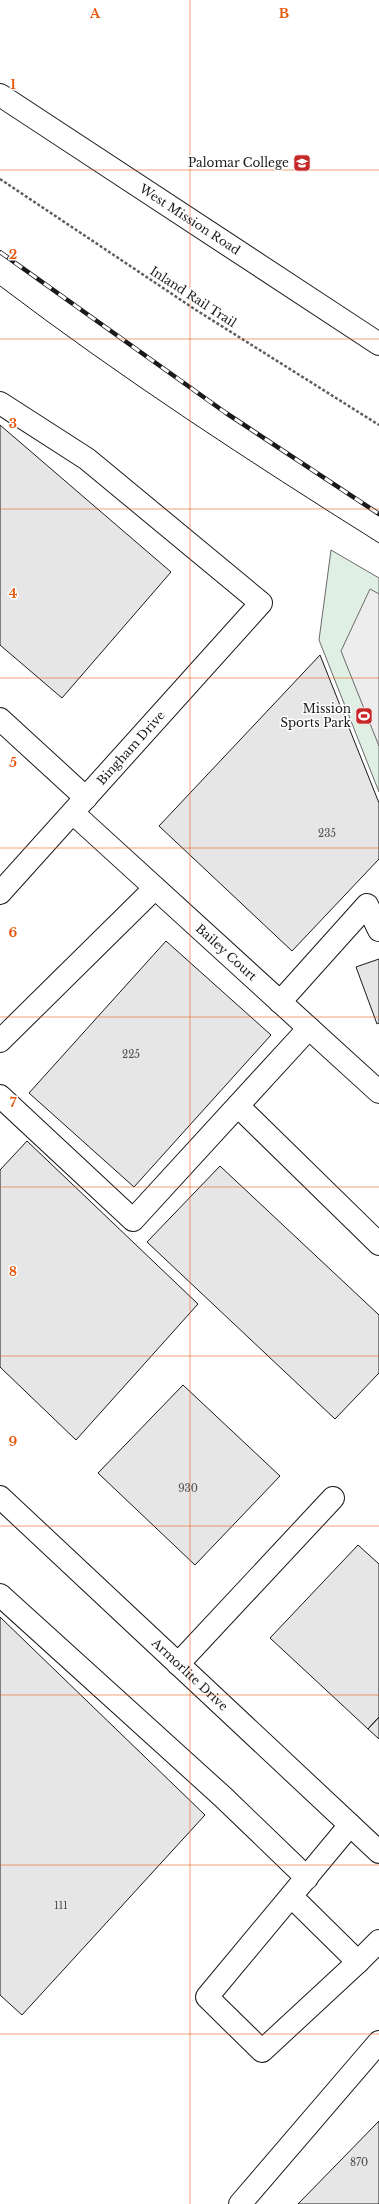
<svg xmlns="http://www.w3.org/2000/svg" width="379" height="2204" viewBox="0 0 379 2204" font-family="'Libre Baskerville',serif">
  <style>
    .green { fill: #e0efe3; stroke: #6a6a6a }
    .parking { fill: #ededed; stroke: #6a6a6a }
    .building { fill: #e6e6e6; stroke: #1a1a1a }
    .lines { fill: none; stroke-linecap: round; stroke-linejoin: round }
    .minor-casing { stroke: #1a1a1a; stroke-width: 24 }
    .major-casing { stroke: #1a1a1a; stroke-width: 24 }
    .path { stroke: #5f5f5f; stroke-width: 2.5; stroke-dasharray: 3 2; stroke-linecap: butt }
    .minor { stroke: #fff; stroke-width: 22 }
    .major { stroke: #fff; stroke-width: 22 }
    .tram { stroke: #1a1a1a; stroke-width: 1 }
    .rail-casing { stroke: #1a1a1a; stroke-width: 4.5 }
    .rail { stroke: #fff; stroke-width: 3; stroke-dasharray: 9; stroke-linecap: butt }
    .grid { fill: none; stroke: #e8590c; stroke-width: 1; stroke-opacity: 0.55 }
    .labels { text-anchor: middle; stroke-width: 3; stroke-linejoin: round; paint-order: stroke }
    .number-label { font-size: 10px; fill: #4d4d4d }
    .poi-label { font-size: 12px; fill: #1a1a1a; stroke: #fff; text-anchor: end }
    .street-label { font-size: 12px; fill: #1a1a1a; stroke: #fff }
    .grid-label { font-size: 13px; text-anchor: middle; font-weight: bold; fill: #e8590c; stroke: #fff; stroke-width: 3; stroke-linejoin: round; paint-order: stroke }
  </style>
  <rect width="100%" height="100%" fill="#fff"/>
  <path class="green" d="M 331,550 L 379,578 L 379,792 L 319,640 Z"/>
  <path class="parking" d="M 370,589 L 379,594 L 379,746 L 341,651 Z"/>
  <path class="building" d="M 0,425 L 171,572 L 62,698 L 0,645 Z
    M 320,655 L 379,803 L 379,859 L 292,951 L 159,826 Z
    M 166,941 L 271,1035 L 134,1187 L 29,1093 Z
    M 379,959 L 379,1023 L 377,1024 L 356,967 Z
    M 27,1141 L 198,1304 L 76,1440 L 0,1367 L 0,1170 Z
    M 220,1166 L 379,1315 L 379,1373 L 335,1419 L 147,1242 Z
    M 183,1385 L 280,1476 L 195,1565 L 98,1473 Z
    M 358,1545 L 379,1564 L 379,1717 L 368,1729 L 270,1638 Z
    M 0,1617 L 205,1815 L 22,2015 L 0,1995 Z
    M 379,1717 L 379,1739 L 368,1729 Z
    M 379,2121 L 379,2204 L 298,2204 Z"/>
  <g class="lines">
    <defs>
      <g id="minor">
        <path d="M 0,403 L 87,459 L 261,603 L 0,893"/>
        <path d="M 0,719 L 86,798"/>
        <path id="s1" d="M 73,813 L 379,1092"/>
        <path d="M 280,1002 L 367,905 L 379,930"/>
        <path d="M 0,1041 L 155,888"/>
        <path d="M 0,1096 L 133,1220 L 309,1028"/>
        <path d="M 238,1106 L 379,1244"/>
        <path id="s2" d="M 0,1497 L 379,1852"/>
        <path d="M 0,1595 L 223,1797 L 307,1878"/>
        <path d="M 178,1664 L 333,1498"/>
        <path d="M 291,1896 L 358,1962 L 262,2051 L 207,1997 L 350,1825"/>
        <path d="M 358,1962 L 379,1941"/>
        <path d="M 240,2204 L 379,2042"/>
      </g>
      <g id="major">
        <path id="s3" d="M 0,95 L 379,344"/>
      </g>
    </defs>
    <use href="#minor" class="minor-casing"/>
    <use href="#major" class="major-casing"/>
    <path class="path" d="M 0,179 L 196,310 L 379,425"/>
    <use href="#minor" class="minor"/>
    <use href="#major" class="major"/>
    <path class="tram" d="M 0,286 C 121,378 250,462 379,543"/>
    <defs>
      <path id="rail" d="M 0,252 L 226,413 L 379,514"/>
    </defs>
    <use href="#rail" class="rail-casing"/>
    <use href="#rail" class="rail"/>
  </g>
  <path class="grid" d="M 190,0 L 190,2204M 0,170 L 379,170M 0,339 L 379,339M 0,509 L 379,509M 0,678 L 379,678M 0,848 L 379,848M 0,1017 L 379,1017M 0,1187 L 379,1187M 0,1356 L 379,1356M 0,1526 L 379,1526M 0,1695 L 379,1695M 0,1865 L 379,1865M 0,2034 L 379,2034"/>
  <defs>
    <symbol id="university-square" viewBox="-11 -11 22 22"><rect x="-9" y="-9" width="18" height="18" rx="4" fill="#c62828" stroke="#fff"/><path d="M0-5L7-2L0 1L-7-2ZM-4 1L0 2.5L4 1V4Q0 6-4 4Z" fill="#fff"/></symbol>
    <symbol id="stadium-square" viewBox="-11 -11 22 22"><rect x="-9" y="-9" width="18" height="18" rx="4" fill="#c62828" stroke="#fff"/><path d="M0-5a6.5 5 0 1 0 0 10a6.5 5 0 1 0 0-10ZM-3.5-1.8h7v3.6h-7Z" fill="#fff"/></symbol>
  </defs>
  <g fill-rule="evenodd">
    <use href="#university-square" x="292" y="153" width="20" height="20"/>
    <use href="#stadium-square" x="354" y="706" width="20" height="20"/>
  </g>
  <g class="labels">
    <g class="number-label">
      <text x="327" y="837">235</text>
      <text x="131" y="1058">225</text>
      <text x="188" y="1492">930</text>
      <text x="61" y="1909">111</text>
      <text x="359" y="2166">870</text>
    </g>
    <g class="poi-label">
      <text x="289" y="167">Palomar College</text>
      <text x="351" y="713">Mission<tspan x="351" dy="14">Sports Park</tspan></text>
    </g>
    <g class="street-label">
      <text dy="4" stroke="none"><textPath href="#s3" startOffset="227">West Mission Road</textPath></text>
      <text transform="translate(193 297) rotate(33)" y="4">Inland Rail Trail</text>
      <text transform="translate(131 748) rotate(-48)" y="4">Bingham Drive</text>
      <text dy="4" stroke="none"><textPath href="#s1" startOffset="207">Bailey Court</textPath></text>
      <text dy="4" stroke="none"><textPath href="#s2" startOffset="260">Armorlite Drive</textPath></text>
    </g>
  </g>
  <g class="grid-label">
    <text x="95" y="18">A</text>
    <text x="284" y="18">B</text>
    <text x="13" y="89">1</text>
    <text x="13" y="259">2</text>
    <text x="13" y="428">3</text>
    <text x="13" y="598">4</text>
    <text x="13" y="767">5</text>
    <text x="13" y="937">6</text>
    <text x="13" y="1107">7</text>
    <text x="13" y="1276">8</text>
    <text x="13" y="1446">9</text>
  </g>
</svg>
